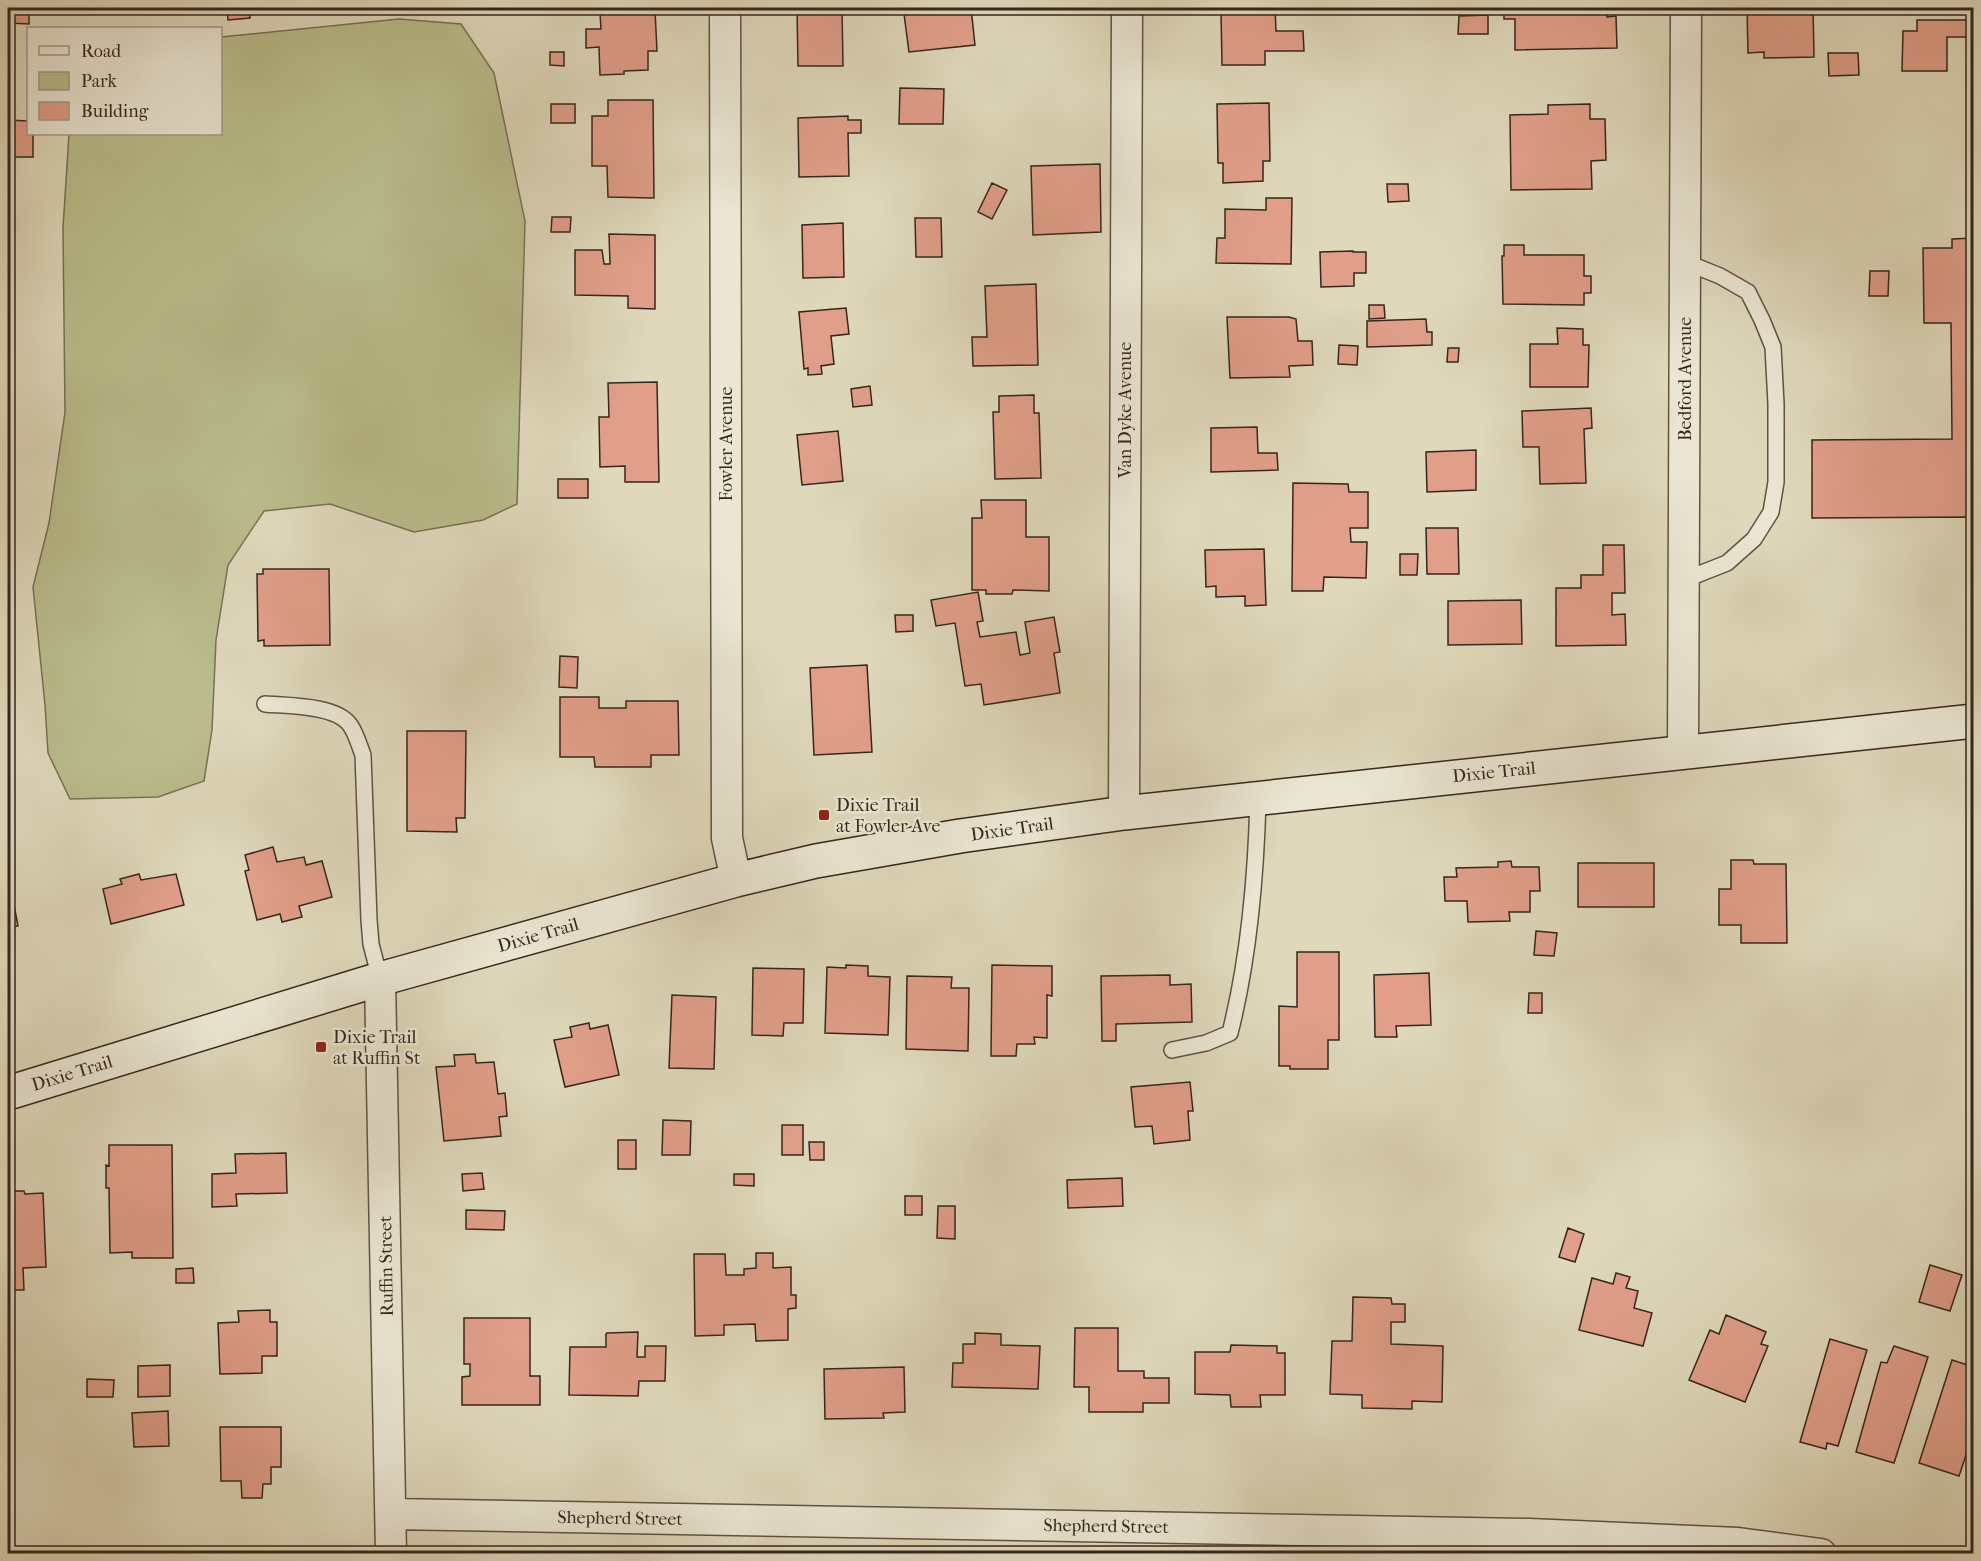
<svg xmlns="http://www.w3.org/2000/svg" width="1981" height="1561" viewBox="0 0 1981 1561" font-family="'IM FELL French Canon',serif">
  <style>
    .green { fill: #babc8b; stroke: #787054; stroke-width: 1.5 }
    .building { fill: #e19f89; stroke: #37251d; stroke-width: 1.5 }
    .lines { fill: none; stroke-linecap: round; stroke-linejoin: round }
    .service-casing { stroke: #615244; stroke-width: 18 }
    .minor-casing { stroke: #615244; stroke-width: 33 }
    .secondary-casing { stroke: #37251d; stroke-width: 36 }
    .service { stroke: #eae6d3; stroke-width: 15 }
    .minor { stroke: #eae6d3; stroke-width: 30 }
    .secondary { stroke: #eae6d3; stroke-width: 33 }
    .poi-dot { fill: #8f2418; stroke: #eae6d3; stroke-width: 2 }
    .labels { text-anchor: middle; stroke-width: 5; stroke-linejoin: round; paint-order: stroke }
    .street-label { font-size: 18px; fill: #37251d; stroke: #eae6d3 }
    .poi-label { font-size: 18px; fill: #37251d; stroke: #eae6d3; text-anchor: start }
  </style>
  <rect width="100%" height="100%" fill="#dfd8bb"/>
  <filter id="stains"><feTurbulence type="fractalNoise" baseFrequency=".00333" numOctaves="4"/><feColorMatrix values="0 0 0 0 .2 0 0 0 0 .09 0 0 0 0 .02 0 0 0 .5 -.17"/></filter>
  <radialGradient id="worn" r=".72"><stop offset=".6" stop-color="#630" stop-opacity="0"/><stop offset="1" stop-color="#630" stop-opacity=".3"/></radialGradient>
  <path class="green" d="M 399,19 L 461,24 L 494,73 L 525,221 L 517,504 L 483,520 L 414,532 L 330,504 L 264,511 L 228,565 L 216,640 L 212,730 L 204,781 L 158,797 L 70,799 L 48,753 L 45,705 L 33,587 L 49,523 L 65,412 L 63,228 L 69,134 L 220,134 L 221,37 Z"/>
  <path class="building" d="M 8,8 L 29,8 L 29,24 L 8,23 Z
    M 227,8 L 249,8 L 250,18 L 228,20 Z
    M 298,8 L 318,8 L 318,13 L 299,14 Z
    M 797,8 L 842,8 L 843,66 L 798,66 Z
    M 914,8 L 971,8 L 975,45 L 909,52 L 904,14 L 914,13 Z
    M 1229,8 L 1275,8 L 1276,31 L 1303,31 L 1304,51 L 1265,51 L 1265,65 L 1222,65 L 1221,13 L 1229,12 Z
    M 1504,8 L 1607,8 L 1607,17 L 1616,16 L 1617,48 L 1515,50 L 1515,19 L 1504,19 Z
    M 1747,8 L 1813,8 L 1814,57 L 1764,58 L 1764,52 L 1748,53 Z
    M 655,10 L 657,51 L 648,51 L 648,70 L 624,71 L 624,74 L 600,75 L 599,47 L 586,48 L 586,29 L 601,29 L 600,13 Z
    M 1488,15 L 1488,34 L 1458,34 L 1459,16 Z
    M 1917,20 L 1968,20 L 1967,37 L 1947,37 L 1947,71 L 1902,71 L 1903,31 L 1917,31 Z
    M 550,52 L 564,52 L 564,66 L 550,65 Z
    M 1828,53 L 1858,53 L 1859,75 L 1829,76 Z
    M 900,88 L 944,89 L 943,124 L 899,124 Z
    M 608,100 L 653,100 L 654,198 L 608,197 L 607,166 L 592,166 L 592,116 L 608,116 Z
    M 1269,103 L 1270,161 L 1263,161 L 1263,181 L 1223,183 L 1223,163 L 1218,163 L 1217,104 Z
    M 551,104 L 575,104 L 575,123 L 551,123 Z
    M 1590,104 L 1590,119 L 1605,119 L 1606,160 L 1591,161 L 1592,189 L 1511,190 L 1510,115 L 1548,114 L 1548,105 Z
    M 848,116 L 848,120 L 861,120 L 861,133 L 848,133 L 849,176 L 799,177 L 798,118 Z
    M 8,120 L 28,121 L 28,134 L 33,134 L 33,157 L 8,157 Z
    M 1100,164 L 1101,232 L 1033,235 L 1031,166 Z
    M 992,183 L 1007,190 L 992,219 L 978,212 Z
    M 1387,184 L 1408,184 L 1409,201 L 1388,202 Z
    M 1266,198 L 1292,198 L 1291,264 L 1216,263 L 1217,238 L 1225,238 L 1225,209 L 1266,210 Z
    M 552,217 L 571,217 L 570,232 L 551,232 Z
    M 915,218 L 941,218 L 942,257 L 916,257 Z
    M 843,223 L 844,277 L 803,278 L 802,225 Z
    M 609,234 L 655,235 L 655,309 L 628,308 L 628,296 L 575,295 L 575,250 L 602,250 L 604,264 L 610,264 Z
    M 1974,238 L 1974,527 L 1972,527 L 1972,517 L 1812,518 L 1812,440 L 1952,439 L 1951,323 L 1924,323 L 1923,248 L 1952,248 L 1952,239 Z
    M 1504,245 L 1524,245 L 1524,255 L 1584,255 L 1584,276 L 1591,276 L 1591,293 L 1584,293 L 1584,305 L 1503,304 L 1502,256 L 1504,256 Z
    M 1353,251 L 1353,252 L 1366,252 L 1366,273 L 1354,273 L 1354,286 L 1321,287 L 1320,252 Z
    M 1870,271 L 1889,271 L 1888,296 L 1869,296 Z
    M 1036,284 L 1038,365 L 973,366 L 972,337 L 987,337 L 985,286 Z
    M 1369,305 L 1384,305 L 1385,318 L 1369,319 Z
    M 846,308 L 849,334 L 831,336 L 834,364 L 821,366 L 822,374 L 808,375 L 808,368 L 804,369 L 799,312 Z
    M 1227,317 L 1289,317 L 1296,319 L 1298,341 L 1312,341 L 1313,365 L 1289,366 L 1290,377 L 1230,378 Z
    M 1426,319 L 1427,332 L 1432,332 L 1432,345 L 1367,347 L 1367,321 Z
    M 1557,328 L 1583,329 L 1583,345 L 1589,345 L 1588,387 L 1530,387 L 1530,344 L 1558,344 Z
    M 1339,345 L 1358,346 L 1357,365 L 1338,364 Z
    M 1448,348 L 1459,348 L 1458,362 L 1447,362 Z
    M 657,382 L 659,482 L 625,482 L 625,466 L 600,467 L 599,417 L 609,417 L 608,383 Z
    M 870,386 L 872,405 L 853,407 L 851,389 Z
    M 1034,395 L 1034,413 L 1039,413 L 1041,478 L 995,479 L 993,412 L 999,412 L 999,396 Z
    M 1591,408 L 1592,428 L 1584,429 L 1586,483 L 1540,484 L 1539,447 L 1523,447 L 1522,411 Z
    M 1257,427 L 1258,453 L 1277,453 L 1278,470 L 1211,472 L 1211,428 Z
    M 838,431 L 843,481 L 802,485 L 797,435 Z
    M 1476,450 L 1476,490 L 1427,492 L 1426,452 Z
    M 558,479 L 588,479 L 588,498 L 558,498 Z
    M 1293,483 L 1348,484 L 1349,492 L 1368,492 L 1368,528 L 1350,528 L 1351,542 L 1367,542 L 1366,578 L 1324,577 L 1323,591 L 1292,591 Z
    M 981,500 L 1026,500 L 1026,537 L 1049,537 L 1049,591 L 1013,590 L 1012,594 L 986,594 L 986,590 L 972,590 L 972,518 L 982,518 Z
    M 1426,528 L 1458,528 L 1459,574 L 1427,574 Z
    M 1603,545 L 1624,545 L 1625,593 L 1612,593 L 1612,615 L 1625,614 L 1626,645 L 1556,646 L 1556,588 L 1581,588 L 1581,575 L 1603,575 Z
    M 1264,549 L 1266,605 L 1245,606 L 1245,596 L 1216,597 L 1216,586 L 1206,587 L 1205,550 Z
    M 1400,554 L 1418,554 L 1417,575 L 1400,575 Z
    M 263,569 L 329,569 L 330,645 L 264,646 L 264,640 L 258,641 L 257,574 L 263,574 Z
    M 978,592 L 983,621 L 977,622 L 980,637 L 1016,632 L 1020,655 L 1030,653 L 1025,622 L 1054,617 L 1060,652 L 1054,653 L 1060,693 L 984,705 L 981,684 L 965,686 L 955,623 L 936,626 L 931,600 Z
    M 1521,600 L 1522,644 L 1448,645 L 1448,601 Z
    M 895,615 L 913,615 L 913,631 L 896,632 Z
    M 560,656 L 578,657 L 577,688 L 559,687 Z
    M 867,665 L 872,752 L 814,755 L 810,668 Z
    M 560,697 L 599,697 L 599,708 L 626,708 L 626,701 L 678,701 L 679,755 L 651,755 L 651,767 L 595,767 L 594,757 L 560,757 Z
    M 407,731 L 466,731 L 465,818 L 456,818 L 457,832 L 407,831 Z
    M 273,847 L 277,862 L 304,857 L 306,865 L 322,861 L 332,897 L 299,906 L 302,917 L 282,922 L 280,914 L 257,920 L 245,871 L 249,870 L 245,855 Z
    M 1731,860 L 1753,860 L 1754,864 L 1786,864 L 1787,943 L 1741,943 L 1741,925 L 1719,925 L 1719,889 L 1731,889 Z
    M 1511,861 L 1512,867 L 1539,867 L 1540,891 L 1530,891 L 1530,912 L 1509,912 L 1510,921 L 1468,922 L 1467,901 L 1445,901 L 1444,877 L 1457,877 L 1456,868 L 1498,867 L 1498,862 Z
    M 1578,863 L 1654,863 L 1654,907 L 1578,907 Z
    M 8,873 L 18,926 L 8,928 Z
    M 139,874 L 141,880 L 176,874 L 184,905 L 111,924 L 103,889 L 122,884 L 120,879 Z
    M 1536,931 L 1557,933 L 1554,956 L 1534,955 Z
    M 1297,952 L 1339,952 L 1339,1040 L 1328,1040 L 1328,1069 L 1290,1069 L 1290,1066 L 1279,1066 L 1279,1006 L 1297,1007 Z
    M 846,965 L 868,966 L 868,976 L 890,977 L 888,1035 L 825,1033 L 827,967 L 846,968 Z
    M 992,965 L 1052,966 L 1052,996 L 1047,995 L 1047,1038 L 1034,1037 L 1035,1044 L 1017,1044 L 1016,1056 L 991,1056 Z
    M 753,968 L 804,969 L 803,1023 L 784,1023 L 783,1036 L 752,1035 Z
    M 1429,973 L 1431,1025 L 1396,1026 L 1397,1037 L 1375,1037 L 1374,975 Z
    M 1170,975 L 1170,985 L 1191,984 L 1192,1022 L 1116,1024 L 1116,1041 L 1102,1041 L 1101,976 Z
    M 907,976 L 952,977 L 951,988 L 969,988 L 968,1051 L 906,1049 Z
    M 1529,993 L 1542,993 L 1542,1013 L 1528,1013 Z
    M 672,995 L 716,997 L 714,1069 L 669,1068 Z
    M 589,1023 L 590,1029 L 608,1025 L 619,1075 L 565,1087 L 554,1040 L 572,1037 L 570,1027 Z
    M 475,1054 L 476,1063 L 494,1062 L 498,1094 L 505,1093 L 507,1116 L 499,1117 L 501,1136 L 444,1141 L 436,1067 L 455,1066 L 454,1055 Z
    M 1190,1082 L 1193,1111 L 1188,1111 L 1190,1140 L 1154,1144 L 1152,1126 L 1135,1127 L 1131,1087 Z
    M 663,1120 L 691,1121 L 690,1155 L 662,1155 Z
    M 782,1125 L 803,1125 L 803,1155 L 782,1155 Z
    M 618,1140 L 636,1140 L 636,1169 L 618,1169 Z
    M 809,1142 L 824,1142 L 824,1160 L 810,1160 Z
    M 109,1145 L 172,1145 L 173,1258 L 132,1258 L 132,1252 L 110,1253 L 109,1188 L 106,1188 L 106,1165 L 109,1166 Z
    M 286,1153 L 287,1193 L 236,1194 L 237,1206 L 212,1207 L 212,1174 L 236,1173 L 235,1154 Z
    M 482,1173 L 484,1189 L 463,1191 L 462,1174 Z
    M 734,1174 L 754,1174 L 754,1186 L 734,1185 Z
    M 1122,1178 L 1123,1206 L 1068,1208 L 1067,1180 Z
    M 12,1191 L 24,1191 L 25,1194 L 43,1193 L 46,1267 L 23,1268 L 24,1290 L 8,1290 L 8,1200 L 12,1199 Z
    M 905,1196 L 922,1196 L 922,1215 L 905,1215 Z
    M 938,1206 L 955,1206 L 955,1239 L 937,1238 Z
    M 466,1210 L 505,1211 L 504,1230 L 466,1229 Z
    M 1568,1228 L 1584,1234 L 1575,1262 L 1559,1257 Z
    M 756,1253 L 773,1253 L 773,1268 L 791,1267 L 791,1295 L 796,1295 L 796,1308 L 788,1309 L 788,1340 L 756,1341 L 755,1324 L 724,1325 L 724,1335 L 695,1336 L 694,1254 L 725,1254 L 726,1275 L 744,1275 L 744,1269 L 756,1268 Z
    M 1930,1265 L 1962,1275 L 1950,1311 L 1919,1302 Z
    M 193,1268 L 194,1283 L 176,1283 L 176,1269 Z
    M 1616,1273 L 1630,1277 L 1626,1288 L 1638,1291 L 1634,1308 L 1652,1313 L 1643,1346 L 1579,1330 L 1592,1278 L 1613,1284 Z
    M 1353,1297 L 1391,1298 L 1392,1304 L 1405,1304 L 1405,1322 L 1391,1322 L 1391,1344 L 1443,1346 L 1442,1402 L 1412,1401 L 1412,1409 L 1362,1408 L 1362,1395 L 1330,1394 L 1332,1341 L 1352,1341 Z
    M 270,1310 L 270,1322 L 277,1322 L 277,1356 L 262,1356 L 262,1373 L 220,1374 L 218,1323 L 239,1322 L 238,1311 Z
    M 1726,1315 L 1766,1332 L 1761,1344 L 1768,1346 L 1745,1402 L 1689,1380 L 1710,1330 L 1719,1334 Z
    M 464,1318 L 530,1318 L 530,1376 L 540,1376 L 540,1405 L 462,1405 L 462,1377 L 470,1376 L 470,1364 L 464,1364 Z
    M 1075,1328 L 1118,1328 L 1118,1371 L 1144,1371 L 1144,1378 L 1169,1378 L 1169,1403 L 1143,1403 L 1143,1412 L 1089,1412 L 1089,1387 L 1074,1387 Z
    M 638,1332 L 637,1357 L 645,1357 L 645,1346 L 666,1346 L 665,1381 L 639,1381 L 638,1396 L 569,1395 L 570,1347 L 606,1347 L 606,1334 L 607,1333 Z
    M 975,1333 L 1001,1334 L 1001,1345 L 1040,1346 L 1038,1389 L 952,1387 L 953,1363 L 963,1363 L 963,1344 L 975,1344 Z
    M 1830,1339 L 1867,1350 L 1838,1446 L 1827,1443 L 1826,1449 L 1800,1442 Z
    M 1231,1345 L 1277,1346 L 1277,1353 L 1285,1353 L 1285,1395 L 1260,1395 L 1261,1407 L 1231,1407 L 1230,1395 L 1195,1394 L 1195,1352 L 1230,1352 Z
    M 1894,1346 L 1928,1357 L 1894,1463 L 1856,1452 L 1881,1362 L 1887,1363 Z
    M 1952,1360 L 1974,1367 L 1974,1431 L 1959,1476 L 1919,1463 Z
    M 170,1365 L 170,1396 L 138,1397 L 138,1366 Z
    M 904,1367 L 905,1412 L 883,1413 L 884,1418 L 825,1419 L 824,1369 Z
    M 87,1379 L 114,1380 L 113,1397 L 87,1397 Z
    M 168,1411 L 169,1446 L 134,1447 L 132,1413 Z
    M 220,1427 L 281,1427 L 281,1467 L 271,1467 L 271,1484 L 263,1484 L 262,1498 L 242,1498 L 241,1481 L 221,1481 Z"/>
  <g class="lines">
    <defs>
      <path id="service" d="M 1684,580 L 1727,563 L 1754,539 L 1771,512 L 1776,482 L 1776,404 L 1773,347 L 1762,320 L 1748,292 L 1720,276 L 1685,262
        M 265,704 C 287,706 336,705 350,725 C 356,733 359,745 363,755 L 369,920 L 371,944 L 380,979
        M 1172,1050 L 1206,1043 L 1230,1033 C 1249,958 1256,877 1258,799"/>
      <path id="minor" d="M 725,8 L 727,838 L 736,880
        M 1683,751 L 1686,8
        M 1124,813 L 1127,8
        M 380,979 L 391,1554
        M 391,1514 L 1529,1534 L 1738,1543 L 1821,1554"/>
      <path id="secondary" d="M 8,1093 L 380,979 L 736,880 L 816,861 L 960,836 L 1124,813 L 1974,721"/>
    </defs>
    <use href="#service" class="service-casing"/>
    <use href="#minor" class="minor-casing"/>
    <use href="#secondary" class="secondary-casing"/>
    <use href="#service" class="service"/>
    <use href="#minor" class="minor"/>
    <use href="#secondary" class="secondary"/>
  </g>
  <g class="poi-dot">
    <rect x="818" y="809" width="12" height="12" rx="3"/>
    <rect x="315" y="1041" width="12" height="12" rx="3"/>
  </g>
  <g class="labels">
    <g class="street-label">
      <text transform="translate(1685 379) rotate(-90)" y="6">Bedford Avenue</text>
      <text transform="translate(1125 410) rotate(-90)" y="6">Van Dyke Avenue</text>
      <text transform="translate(726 444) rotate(-90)" y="6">Fowler Avenue</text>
      <text transform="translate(1494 772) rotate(-6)" y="6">Dixie Trail</text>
      <text transform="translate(1012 829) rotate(-8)" y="6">Dixie Trail</text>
      <text transform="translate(538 935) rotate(-16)" y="6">Dixie Trail</text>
      <text transform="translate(72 1073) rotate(-17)" y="6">Dixie Trail</text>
      <text transform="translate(386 1266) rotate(-91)" y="6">Ruffin Street</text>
      <text transform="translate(620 1518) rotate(1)" y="6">Shepherd Street</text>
      <text transform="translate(1106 1526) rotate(1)" y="6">Shepherd Street</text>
    </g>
    <g class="poi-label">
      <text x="836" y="811">Dixie Trail<tspan x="836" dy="21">at Fowler Ave</tspan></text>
      <text x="333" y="1043">Dixie Trail<tspan x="333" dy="21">at Ruffin St</tspan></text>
    </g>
  </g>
  <rect width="1981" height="1561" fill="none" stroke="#dfd8bb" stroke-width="30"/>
  <rect x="9" y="9" width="1963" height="1543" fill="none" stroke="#37251d" stroke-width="3"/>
  <rect x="15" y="15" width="1951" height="1531" fill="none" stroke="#37251d" stroke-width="1.5"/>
  <rect x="27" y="27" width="195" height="108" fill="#eae6d3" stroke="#a2998a" stroke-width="1.5"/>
  <rect x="39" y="46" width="30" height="9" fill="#eae6d3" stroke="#a2998a" stroke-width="1.5"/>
  <text x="81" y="57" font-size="18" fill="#37251d">Road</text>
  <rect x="39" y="72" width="30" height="18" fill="#babc8b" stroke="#a2998a" stroke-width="1.5"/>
  <text x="81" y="87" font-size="18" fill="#37251d">Park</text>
  <rect x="39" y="102" width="30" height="18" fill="#e19f89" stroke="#a2998a" stroke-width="1.5"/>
  <text x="81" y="117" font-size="18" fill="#37251d">Building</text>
  <rect width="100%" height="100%" filter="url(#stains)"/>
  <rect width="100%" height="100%" fill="url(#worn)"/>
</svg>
